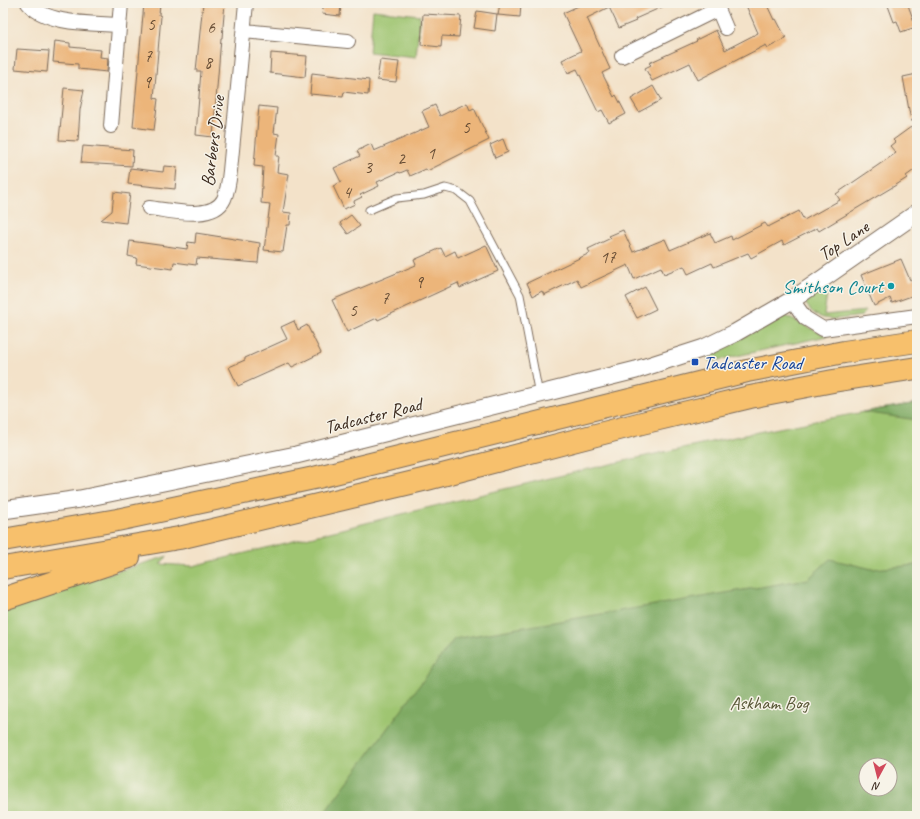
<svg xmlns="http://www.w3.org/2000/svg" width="920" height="819" viewBox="0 0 920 819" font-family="Caveat,sans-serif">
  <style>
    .green { fill: #9fc571; stroke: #6d7848; fill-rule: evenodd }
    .forest { fill: #7faa63; stroke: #5d6a40; fill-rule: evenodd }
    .building { fill: #ecb57a }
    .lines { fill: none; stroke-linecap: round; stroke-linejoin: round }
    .service-casing { stroke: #7b6a5a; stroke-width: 9 }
    .minor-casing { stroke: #7b6a5a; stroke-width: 16 }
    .tertiary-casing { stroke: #7b6a5a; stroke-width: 19 }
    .trunk-casing { stroke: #7b6a5a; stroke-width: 24 }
    .service { stroke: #fff; stroke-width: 7 }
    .minor { stroke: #fff; stroke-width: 14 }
    .tertiary { stroke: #fff; stroke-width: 17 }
    .trunk { stroke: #f7c06c; stroke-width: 22 }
    .culture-dot { fill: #0f9aa8; stroke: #f7f3e8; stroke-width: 1.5 }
    .transit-dot { fill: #1a4fb4; stroke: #f7f3e8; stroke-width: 1.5 }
    .labels { text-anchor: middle; stroke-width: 3; stroke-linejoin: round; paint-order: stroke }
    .number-label { font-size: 17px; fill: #674d35 }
    .street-label { font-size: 19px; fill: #3b2a1e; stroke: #f7f3e8 }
    .culture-label { font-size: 19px; fill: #0d838f; stroke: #f7f3e8; text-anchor: end }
    .transit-label { font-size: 19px; fill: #164399; stroke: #f7f3e8; text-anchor: start }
    .park-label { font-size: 19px; fill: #595837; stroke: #f7f3e8 }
  </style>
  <rect width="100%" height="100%" fill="#f7f3e8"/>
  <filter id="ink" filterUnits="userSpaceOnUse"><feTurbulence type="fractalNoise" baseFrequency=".025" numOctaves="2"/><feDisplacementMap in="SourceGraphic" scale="8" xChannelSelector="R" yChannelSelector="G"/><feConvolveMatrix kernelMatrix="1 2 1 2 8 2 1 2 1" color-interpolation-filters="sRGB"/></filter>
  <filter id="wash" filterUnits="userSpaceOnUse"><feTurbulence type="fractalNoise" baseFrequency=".012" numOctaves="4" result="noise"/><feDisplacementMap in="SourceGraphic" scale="16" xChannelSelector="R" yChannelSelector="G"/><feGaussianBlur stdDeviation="0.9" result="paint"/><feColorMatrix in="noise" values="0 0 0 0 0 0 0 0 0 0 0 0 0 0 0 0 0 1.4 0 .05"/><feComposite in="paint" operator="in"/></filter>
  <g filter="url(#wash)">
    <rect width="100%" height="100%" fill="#f3e2c9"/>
    <path class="green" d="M 373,10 L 420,15 L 416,57 L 369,52 Z
      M 828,287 L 824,315 L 866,311 L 862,316 C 841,318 819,326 806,304 L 807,299 Z
      M 785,316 L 827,336 L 710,362 L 706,353 L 733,342 Z
      M 917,403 L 917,816 L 3,816 L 3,606 L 168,556 L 160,564 L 193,566 C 433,507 672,443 917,403 ZM 866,765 L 890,765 L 890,789 L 866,789 Z"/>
    <path class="forest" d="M 917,403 L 917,420 L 863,412 Z
      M 830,559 L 872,569 L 917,565 L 917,816 L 322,816 L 454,639 L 808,579 ZM 866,765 L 890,765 L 890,789 L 866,789 Z"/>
    <g id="blocks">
      <path class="building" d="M 144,3 L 160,3 L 159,15 L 161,16 L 154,98 L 158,99 L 154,130 L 133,127 Z
        M 203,3 L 225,3 L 222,38 L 221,38 L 213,137 L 196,135 L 201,71 L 196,71 Z
        M 324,3 L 341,3 L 340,16 L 322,14 Z
        M 500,3 L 521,3 L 520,17 L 498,15 Z
        M 585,3 L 671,3 L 635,19 L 636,21 L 619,28 L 609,7 L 587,18 L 610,69 L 602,73 L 614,97 L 616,95 L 626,114 L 609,123 L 602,110 L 598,112 L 577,69 L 568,73 L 562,60 L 581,51 L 563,13 Z
        M 745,3 L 766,3 L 774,20 L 776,19 L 786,38 L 768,48 L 766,45 L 698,80 L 690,63 L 652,81 L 645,68 L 651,65 L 649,63 L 697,41 L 696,40 L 716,30 L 725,50 L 758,33 Z
        M 887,3 L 904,3 L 905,6 L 908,5 L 916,27 L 901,32 L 897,21 L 894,22 Z
        M 477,11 L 497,14 L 495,31 L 474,28 Z
        M 423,14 L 461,16 L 459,37 L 442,36 L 441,47 L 421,45 Z
        M 55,41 L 70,43 L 70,47 L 101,50 L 100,57 L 108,58 L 107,72 L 78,69 L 78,64 L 53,62 Z
        M 17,49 L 49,51 L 47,72 L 15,69 Z
        M 271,53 L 307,56 L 305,77 L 270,73 Z
        M 380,60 L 399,62 L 396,82 L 377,80 Z
        M 312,73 L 369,80 L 368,95 L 344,92 L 343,97 L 310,94 Z
        M 917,74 L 917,120 L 911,121 L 903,77 Z
        M 653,86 L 661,100 L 639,112 L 631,99 Z
        M 64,88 L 84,90 L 80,110 L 78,141 L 59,140 Z
        M 467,103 L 470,110 L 474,108 L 489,140 L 427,171 L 426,169 L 410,176 L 407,170 L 400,173 L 399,172 L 377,182 L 379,186 L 360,195 L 362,197 L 354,201 L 355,204 L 344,209 L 333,186 L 341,182 L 334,168 L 360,156 L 357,151 L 371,144 L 374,151 L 429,127 L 422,111 L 435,105 L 440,116 Z
        M 259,106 L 277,108 L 274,133 L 279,134 L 276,156 L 279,156 L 277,172 L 289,174 L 283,212 L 291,213 L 290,225 L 287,225 L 283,252 L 264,250 L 270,204 L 261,203 L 263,167 L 254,166 Z
        M 911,127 L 917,136 L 917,168 L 906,176 L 907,178 L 896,185 L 819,231 L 817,228 L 784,245 L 782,241 L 751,258 L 748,253 L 714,267 L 712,263 L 688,274 L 684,266 L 664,274 L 661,267 L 634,279 L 628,265 L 581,287 L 577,279 L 544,295 L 542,291 L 533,296 L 527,283 L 590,253 L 588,249 L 611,238 L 609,236 L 623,230 L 633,252 L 665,239 L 670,250 L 710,233 L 715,243 L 731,236 L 732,240 L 765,223 L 768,227 L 799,211 L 804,220 L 840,200 L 836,194 L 896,153 L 890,146 L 895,142 L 893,140 Z
        M 503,139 L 508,152 L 495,158 L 490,145 Z
        M 83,146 L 133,150 L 132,166 L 81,163 Z
        M 164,166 L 177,167 L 175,189 L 128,184 L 130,168 L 163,172 Z
        M 114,192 L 130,194 L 126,223 L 101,220 L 112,211 Z
        M 351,215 L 360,226 L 348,234 L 340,223 Z
        M 196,233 L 260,243 L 258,263 L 197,258 L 196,265 L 174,262 L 173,269 L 136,264 L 137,258 L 128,256 L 130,241 L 187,249 L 188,242 L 195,243 Z
        M 486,245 L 498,271 L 460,288 L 458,283 L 378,320 L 377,318 L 347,332 L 332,300 L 416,265 L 414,260 L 441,248 L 445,256 L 455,251 L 458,258 Z
        M 901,259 L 910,280 L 917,277 L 917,294 L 892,303 L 890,298 L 874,306 L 861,275 Z
        M 645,287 L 656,309 L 637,318 L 626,297 Z
        M 294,321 L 298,330 L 307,325 L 321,353 L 292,367 L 289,363 L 238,386 L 229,367 L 245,360 L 245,358 L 287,339 L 281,327 Z"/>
    </g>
  </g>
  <g filter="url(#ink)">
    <use href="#blocks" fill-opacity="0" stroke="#7b6a5a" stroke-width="1"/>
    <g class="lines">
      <defs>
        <path id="service" d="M 369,210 L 397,198 L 424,195 L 445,188 L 457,191 L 470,201 L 520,295 L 539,395"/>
        <path id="minor" d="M 28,3 C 46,25 93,23 119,25
          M 718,9 L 726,28
          M 244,31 L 348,41
          M 622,56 L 718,9 L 716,3
          M 111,126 L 121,3
          M 149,208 C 169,210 213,222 224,199 C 228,190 229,181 230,171 L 246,3
          M 792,300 L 805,318 L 823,329 L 917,316"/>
        <path id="tertiary" d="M 3,510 L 80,499 L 296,455 L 636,370 L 704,348 L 735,333 L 792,300 L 917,213"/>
        <path id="trunk" d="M 3,540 L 117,520 L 314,478 L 747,371 L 844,352 L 917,341
          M 3,568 L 179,538 L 427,479 L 642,423 L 750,397 L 833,381 L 917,368
          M 3,599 L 129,557"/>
      </defs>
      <use href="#service" class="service-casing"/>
      <use href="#minor" class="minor-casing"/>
      <use href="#tertiary" class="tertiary-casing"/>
      <use href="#trunk" class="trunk-casing"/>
      <use href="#service" class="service"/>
      <use href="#minor" class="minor"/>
      <use href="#tertiary" class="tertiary"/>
      <use href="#trunk" class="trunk"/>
    </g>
  </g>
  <circle class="culture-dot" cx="891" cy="286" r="4"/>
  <rect class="transit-dot" x="691" y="358" width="8" height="8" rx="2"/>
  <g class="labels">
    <g class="number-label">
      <text x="151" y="30">5</text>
      <text x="211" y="33">6</text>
      <text x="148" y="62">7</text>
      <text x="208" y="68">8</text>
      <text x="147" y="88">9</text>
      <text x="466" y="133">5</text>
      <text x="431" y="159">1</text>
      <text x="401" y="164">2</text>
      <text x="368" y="173">3</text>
      <text x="347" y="198">4</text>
      <text x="608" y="263">17</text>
      <text x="419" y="288">9</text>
      <text x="385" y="304">7</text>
      <text x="353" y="316">5</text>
    </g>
    <g class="street-label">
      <text transform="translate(212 141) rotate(-83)" y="7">Barbers Drive</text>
      <text transform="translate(843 240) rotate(-34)" y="7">Top Lane</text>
      <text transform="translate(373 415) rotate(-14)" y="7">Tadcaster Road</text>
    </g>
    <g class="culture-label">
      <text x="883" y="293">Smithson Court</text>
    </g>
    <g class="transit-label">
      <text x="703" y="369">Tadcaster Road</text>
    </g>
    <g class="park-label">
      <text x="769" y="709">Askham Bog</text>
    </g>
  </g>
  <rect width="920" height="819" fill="none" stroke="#f7f3e8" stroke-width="16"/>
  <g transform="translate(878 777) rotate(187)"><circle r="19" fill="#f7f3e8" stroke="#aca397"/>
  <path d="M0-3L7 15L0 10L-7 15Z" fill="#d1495b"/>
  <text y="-6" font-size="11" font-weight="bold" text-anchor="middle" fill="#3b2a1e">N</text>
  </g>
</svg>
